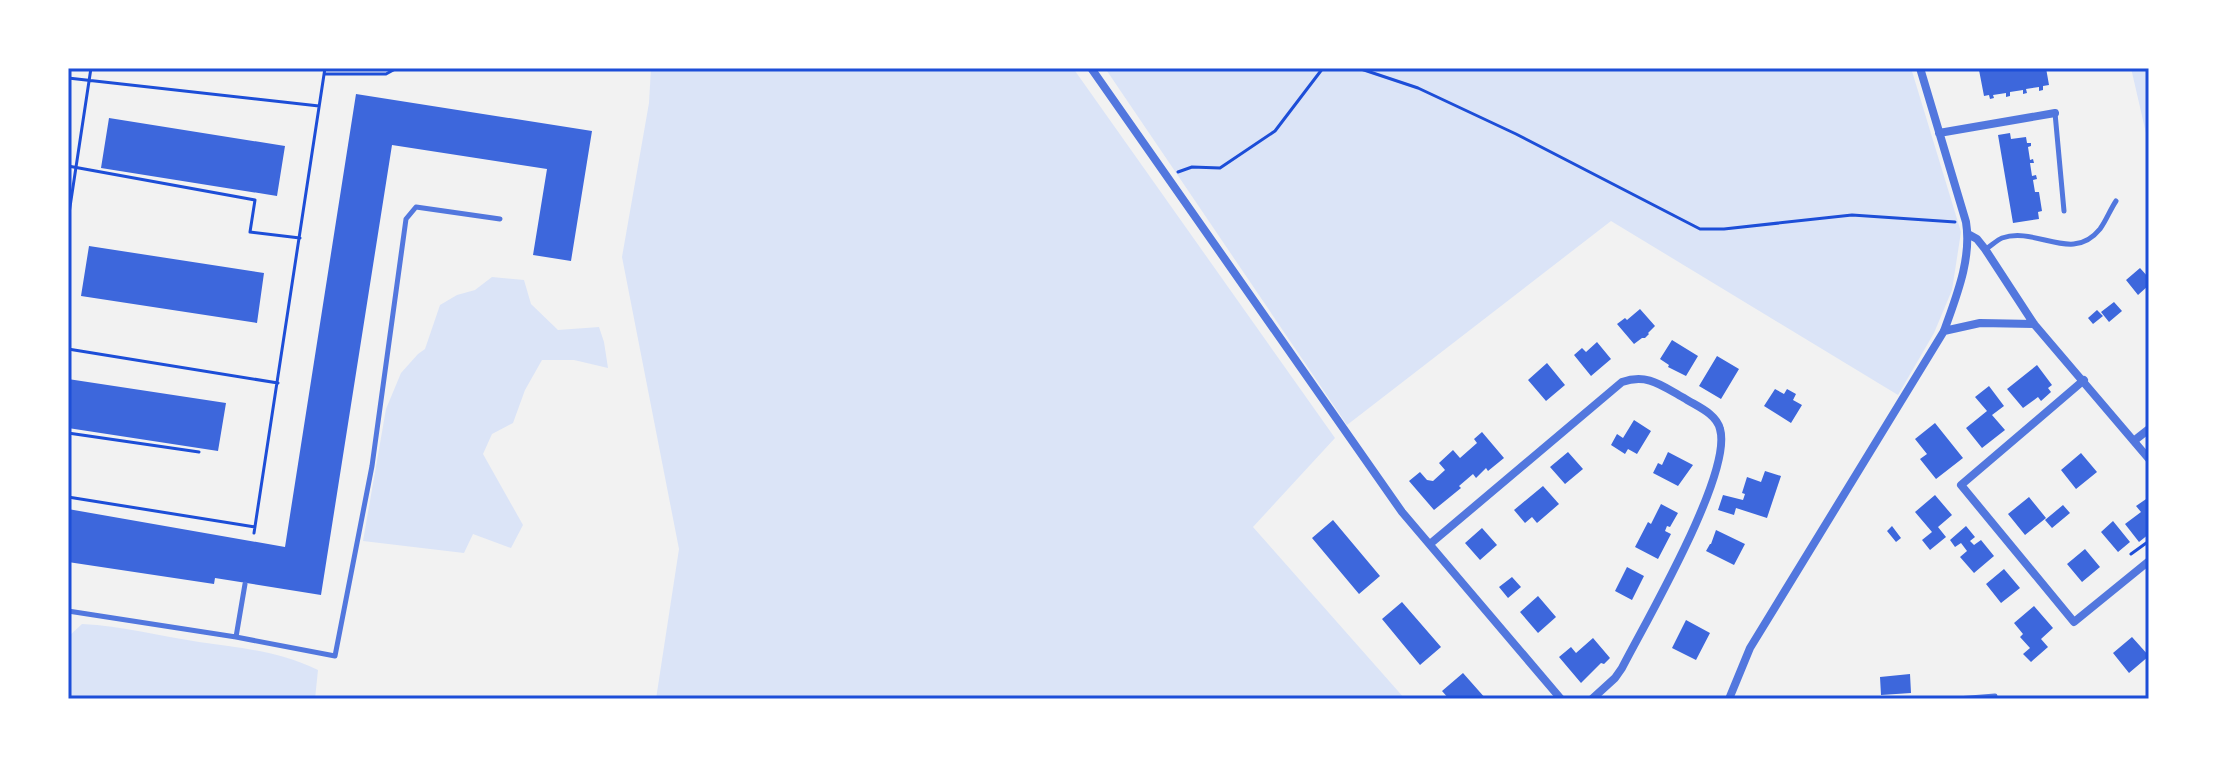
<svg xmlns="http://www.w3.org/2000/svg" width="2217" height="767" viewBox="0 0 2217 767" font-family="Jost,sans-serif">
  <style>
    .green { fill: #dbe4f7 }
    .building { fill: #3d67dc }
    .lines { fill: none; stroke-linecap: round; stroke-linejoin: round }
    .path { stroke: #1d4ed8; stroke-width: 3 }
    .service { stroke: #5277de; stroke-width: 5 }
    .minor { stroke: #5277de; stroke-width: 8 }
    .neatline { fill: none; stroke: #1d4ed8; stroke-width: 3 }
  </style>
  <rect width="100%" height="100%" fill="#f2f2f2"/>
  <path class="green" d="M 651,68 L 1073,68 L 1335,438 L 1253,527 L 1405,699 L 656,699 L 679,549 L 622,257 L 649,103 Z
    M 1105,68 L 1911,68 L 1961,232 L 1952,290 L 1934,333 L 1898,395 L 1611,221 L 1347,425 Z
    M 2131,68 L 2149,68 L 2149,143 L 2148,142 Z
    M 492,277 L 524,280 L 531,304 L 558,330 L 599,327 L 604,342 L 608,368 L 574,360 L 542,360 L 525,390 L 513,423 L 492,434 L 483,454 L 523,525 L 511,548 L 473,534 L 464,553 L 363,541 L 386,409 L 401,373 L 418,354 L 425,349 L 440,305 L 457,295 L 475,290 Z
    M 82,624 C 122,626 160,636 199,642 C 241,648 278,651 318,670 L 315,699 L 72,699 L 69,691 L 69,636 Z"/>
  <path class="building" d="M 1990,68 L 2046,68 L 2049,85 L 2043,86 L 2043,90 L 2039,91 L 2039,87 L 2026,89 L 2027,93 L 2023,94 L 2023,90 L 2010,92 L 2010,96 L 2006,97 L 2006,93 L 1993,95 L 1994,98 L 1990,99 L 1989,95 L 1984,96 L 1979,70 Z
    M 356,94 L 592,131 L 571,261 L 533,255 L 547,169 L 392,145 L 321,595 L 215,578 L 214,584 L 68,562 L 68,509 L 285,547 Z
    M 109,118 L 285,146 L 277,196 L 101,168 Z
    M 2010,133 L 2011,139 L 2026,137 L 2027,143 L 2031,143 L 2031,146 L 2028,147 L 2030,160 L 2033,159 L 2034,163 L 2030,163 L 2032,176 L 2036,175 L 2037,179 L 2033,180 L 2035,192 L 2039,192 L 2042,211 L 2038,212 L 2039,219 L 2013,223 L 1998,135 Z
    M 89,246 L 264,273 L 257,323 L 81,296 Z
    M 2140,268 L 2149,278 L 2149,285 L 2138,295 L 2126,280 Z
    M 2114,302 L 2122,311 L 2109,322 L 2101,312 Z
    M 1640,309 L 1655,326 L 1648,333 L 1649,334 L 1645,338 L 1642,338 L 1634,344 L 1617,324 L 1625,318 L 1627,320 Z
    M 2097,310 L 2103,316 L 2093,324 L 2088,318 Z
    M 1672,340 L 1698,356 L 1686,376 L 1668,367 L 1669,365 L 1660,359 Z
    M 1597,342 L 1611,359 L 1591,376 L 1574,355 L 1582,348 L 1586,352 Z
    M 1717,356 L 1739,369 L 1721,399 L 1699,386 Z
    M 1547,363 L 1565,385 L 1546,401 L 1528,380 Z
    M 2037,365 L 2052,385 L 2048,388 L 2051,392 L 2041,401 L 2038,397 L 2023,408 L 2007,389 Z
    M 68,379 L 226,403 L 218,451 L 68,428 Z
    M 1989,386 L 2004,406 L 1992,415 L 2005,430 L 1982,448 L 1966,428 L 1987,411 L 1975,397 Z
    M 1775,389 L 1784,394 L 1787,389 L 1796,394 L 1793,400 L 1802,405 L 1791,423 L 1764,406 Z
    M 1634,420 L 1651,431 L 1637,454 L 1628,449 L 1625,454 L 1611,445 L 1617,434 L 1623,438 Z
    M 1935,423 L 1963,458 L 1936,479 L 1920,459 L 1927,454 L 1915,439 Z
    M 1482,432 L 1504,458 L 1488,471 L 1486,468 L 1476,478 L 1473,474 L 1459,486 L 1461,488 L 1434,510 L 1409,481 L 1420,472 L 1427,480 L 1433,481 L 1445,470 L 1439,463 L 1453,450 L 1460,458 L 1477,443 L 1474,439 Z
    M 1568,452 L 1583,469 L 1565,484 L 1550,467 Z
    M 1668,452 L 1693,465 L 1678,486 L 1653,473 L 1658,463 L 1662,465 Z
    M 2081,453 L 2097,472 L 2076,489 L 2061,470 Z
    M 1765,471 L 1781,476 L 1767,518 L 1736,508 L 1734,515 L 1718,510 L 1723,495 L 1743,500 L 1745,494 L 1742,493 L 1747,477 L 1761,482 Z
    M 1543,486 L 1559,504 L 1537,523 L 1532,517 L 1525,523 L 1514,510 Z
    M 1935,495 L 1952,515 L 1938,527 L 1946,537 L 1930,550 L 1922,540 L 1932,532 L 1915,512 Z
    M 2029,497 L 2046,518 L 2025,535 L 2008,514 Z
    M 2149,497 L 2149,534 L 2139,542 L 2125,524 L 2141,512 L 2136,506 Z
    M 1661,504 L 1678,513 L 1670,527 L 1667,526 L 1665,531 L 1671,534 L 1658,559 L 1635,547 L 1648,522 L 1651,524 Z
    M 2063,505 L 2070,513 L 2052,528 L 2045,520 Z
    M 1333,520 L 1380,576 L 1359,594 L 1312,538 Z
    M 2113,521 L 2130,542 L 2118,552 L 2101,532 Z
    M 1892,526 L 1901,538 L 1896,542 L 1887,531 Z
    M 1966,526 L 1975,537 L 1970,541 L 1974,545 L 1981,540 L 1994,556 L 1974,573 L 1960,557 L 1967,551 L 1961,543 L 1955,547 L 1950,540 Z
    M 1482,528 L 1497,545 L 1480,560 L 1465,543 Z
    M 1716,530 L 1745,544 L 1734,565 L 1706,551 L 1710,544 L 1711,544 Z
    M 2085,549 L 2100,567 L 2082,582 L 2067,564 Z
    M 1627,567 L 1644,576 L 1632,600 L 1615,591 Z
    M 2004,569 L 2020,588 L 2001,603 L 1986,584 Z
    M 1512,577 L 1521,587 L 1508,598 L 1499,587 Z
    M 1538,596 L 1556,617 L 1538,633 L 1520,612 Z
    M 1402,602 L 1441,647 L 1420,665 L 1382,619 Z
    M 2034,606 L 2053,628 L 2041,639 L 2048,647 L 2031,662 L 2023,654 L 2030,648 L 2020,637 L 2023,634 L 2014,623 Z
    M 1686,620 L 1710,633 L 1696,660 L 1672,648 Z
    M 2132,637 L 2149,656 L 2129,673 L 2113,653 Z
    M 1593,638 L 1610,658 L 1604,664 L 1601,663 L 1581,683 L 1559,657 L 1571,647 L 1576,653 Z
    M 1463,673 L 1486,699 L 1449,699 L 1442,691 Z
    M 1910,674 L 1911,693 L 1881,695 L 1880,677 Z"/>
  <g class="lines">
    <path class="path" d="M 1358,68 L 1418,88 L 1516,134 L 1700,229 L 1724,229 L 1852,215 L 1955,222
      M 324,74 L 386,74 L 397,68
      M 68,78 L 319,106
      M 68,166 L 255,200 L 250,232 L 300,238
      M 1178,172 L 1192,167 L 1220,168 L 1275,131 L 1323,68
      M 68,220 L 91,68
      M 68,349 L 278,383
      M 68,433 L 199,452
      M 68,497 L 255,527
      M 254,533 L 325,68
      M 2131,554 L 2149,541"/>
    <path class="service" d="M 2055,113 L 2064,211
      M 1986,249 C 1991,246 1997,240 2002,238 C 2037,226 2072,264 2100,229 C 2106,221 2110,210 2116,201
      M 68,611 L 236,637 L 335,656 L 372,466 L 406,219 L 416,207 L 500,219
      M 236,637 L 245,584
      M 1957,699 L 1995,696"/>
    <path class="minor" d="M 1091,68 L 1402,512 L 1561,699
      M 1939,133 L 2055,113
      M 1968,234 L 1977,239 L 1985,249 L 2034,324 L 2149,459
      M 1944,331 L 1980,323 L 2034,324
      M 2084,380 L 1961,485 L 2074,622 L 2149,561
      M 2135,440 L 2149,429
      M 1430,544 L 1622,382 C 1648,373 1662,386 1684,398 C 1696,406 1716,413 1720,429 C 1733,473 1645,623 1622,668 L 1615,678 L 1592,699
      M 1729,699 L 1750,648 L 1944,331 C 1956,297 1972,259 1966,222 L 1920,68"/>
  </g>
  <rect width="2217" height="767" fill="none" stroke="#ffffff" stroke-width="140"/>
  <rect x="70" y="70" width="2077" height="627" class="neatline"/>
</svg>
